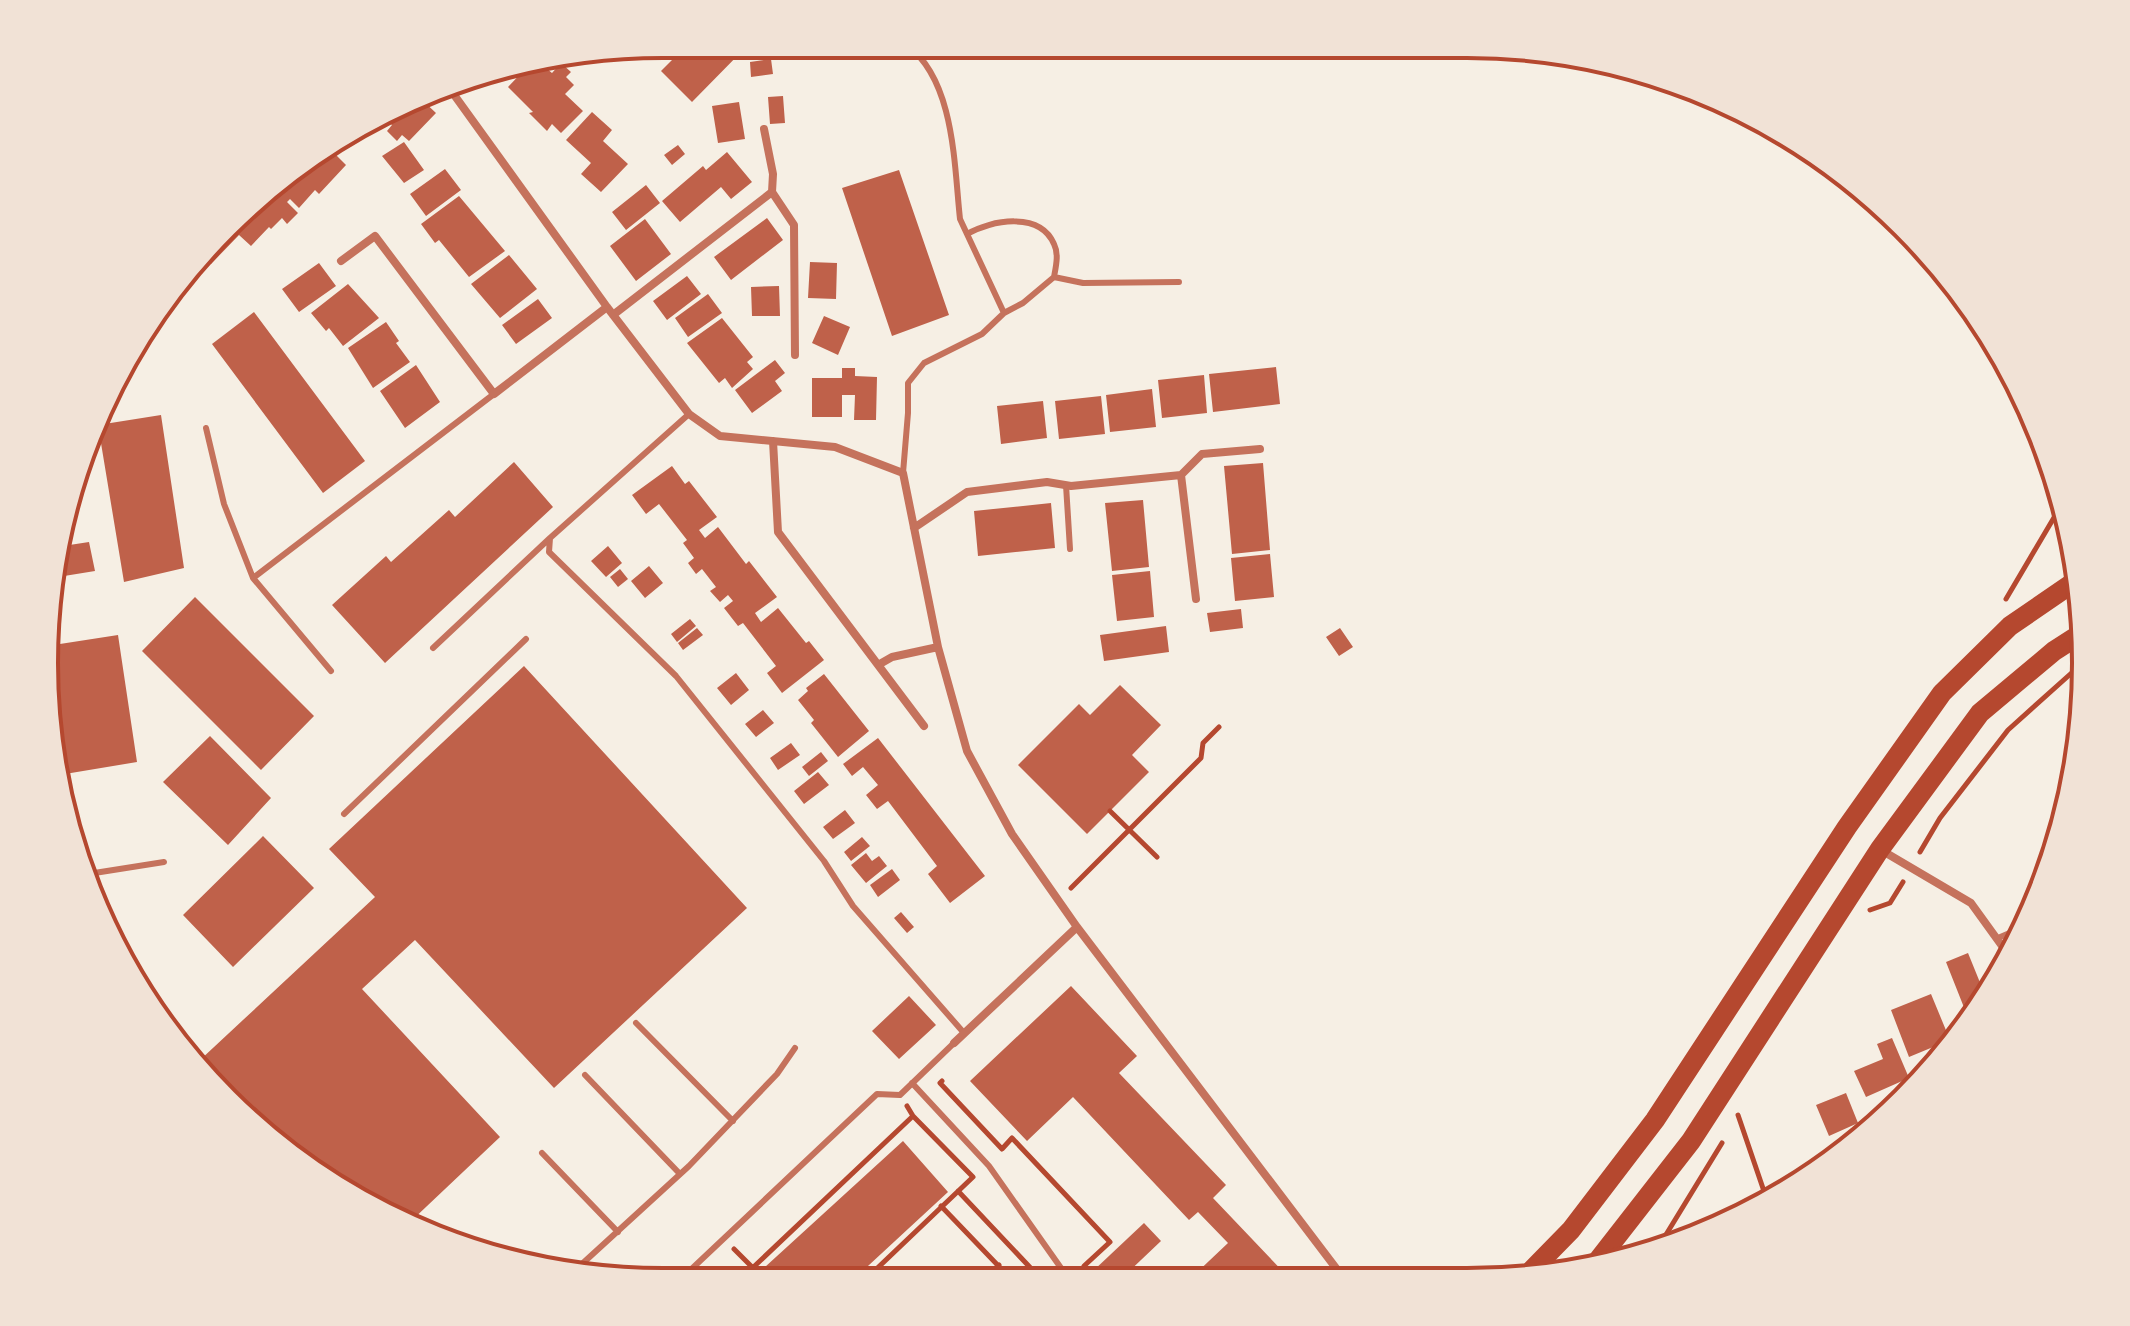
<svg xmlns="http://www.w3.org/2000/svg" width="2130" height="1326" viewBox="0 0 2130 1326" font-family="'Source Sans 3',sans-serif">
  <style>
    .building { fill: #bf614a }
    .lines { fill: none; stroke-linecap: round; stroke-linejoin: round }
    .path { stroke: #b5482f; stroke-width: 5 }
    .service { stroke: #c5725c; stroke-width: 6 }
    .minor { stroke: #c5725c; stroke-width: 8 }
    .primary { stroke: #b5482f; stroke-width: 20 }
    .rim { fill: none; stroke: #b5482f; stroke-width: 4 }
  </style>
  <rect width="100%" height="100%" fill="#f6efe4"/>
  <path class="building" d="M 681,44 L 698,44 L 748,45 L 692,102 L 661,71 L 684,48 Z
    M 771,59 L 773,74 L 751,77 L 750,62 Z
    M 561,63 L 571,72 L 566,77 L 574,85 L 565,94 L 583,111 L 561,133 L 552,124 L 547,131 L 529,113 L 533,112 L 508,87 L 528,66 L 541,64 L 552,73 Z
    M 783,96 L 785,123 L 770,124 L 768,97 Z
    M 420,98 L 436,113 L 409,141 L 402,135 L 397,141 L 387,131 L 392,125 L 383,117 Z
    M 739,102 L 745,139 L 718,143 L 712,106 Z
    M 592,112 L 612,130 L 603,141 L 628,164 L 601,192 L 581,174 L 591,163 L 566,140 Z
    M 404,142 L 424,170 L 404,183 L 382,156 Z
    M 326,145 L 346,165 L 319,194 L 315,190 L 299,208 L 290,199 L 287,202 L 298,213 L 287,224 L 282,218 L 271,229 L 269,227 L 251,246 L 239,235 L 211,264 L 203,257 L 319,149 Z
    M 678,145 L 685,154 L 672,165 L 664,155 Z
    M 727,152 L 752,182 L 731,199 L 721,187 L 680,222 L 662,201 L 703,166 L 706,170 Z
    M 445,169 L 461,190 L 426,216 L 410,194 Z
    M 899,170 L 949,315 L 892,336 L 842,188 Z
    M 646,185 L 660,203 L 626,230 L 612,212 Z
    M 459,196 L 505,251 L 469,277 L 439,240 L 435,243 L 421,224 Z
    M 767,218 L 783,240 L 731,280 L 714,257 Z
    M 645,219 L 671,254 L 636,281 L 610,246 Z
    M 509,255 L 537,289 L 500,318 L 471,284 Z
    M 810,262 L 837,263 L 836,299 L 808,298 Z
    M 319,263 L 336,286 L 299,312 L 282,289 Z
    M 687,276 L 701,294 L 667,320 L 653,301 Z
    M 348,284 L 379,318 L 343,346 L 329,328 L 326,331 L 311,313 Z
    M 779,286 L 780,316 L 752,316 L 751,287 Z
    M 708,294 L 722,313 L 688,337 L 675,318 Z
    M 538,299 L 552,318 L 516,344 L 502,325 Z
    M 254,312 L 365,461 L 323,493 L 212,344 Z
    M 824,316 L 850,327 L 838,355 L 812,343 Z
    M 722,318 L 753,357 L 747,362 L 753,369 L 732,388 L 725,378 L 719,383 L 687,343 Z
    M 386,322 L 399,341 L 396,343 L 410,362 L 373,388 L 348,348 Z
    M 775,360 L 785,373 L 775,381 L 782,391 L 752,413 L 735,390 Z
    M 416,365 L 440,402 L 405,428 L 380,391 Z
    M 1276,367 L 1280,404 L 1213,412 L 1209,374 Z
    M 842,368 L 855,368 L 855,376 L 877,377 L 876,420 L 854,420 L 855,395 L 842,395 L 842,417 L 812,417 L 812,378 L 842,378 Z
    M 1204,375 L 1207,413 L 1162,418 L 1158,380 Z
    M 1152,389 L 1156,427 L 1110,432 L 1106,395 Z
    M 1101,396 L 1105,434 L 1059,439 L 1055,401 Z
    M 1043,401 L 1047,438 L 1001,444 L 997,406 Z
    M 161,415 L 184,568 L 124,582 L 98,425 Z
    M 514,462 L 553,507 L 385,663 L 332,605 L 386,556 L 391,562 L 449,510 L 455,517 Z
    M 1263,463 L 1270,550 L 1232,554 L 1224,466 Z
    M 672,466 L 685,484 L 689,481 L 717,517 L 699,530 L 705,538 L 718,527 L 746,564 L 749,561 L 777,597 L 755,613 L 761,622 L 778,608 L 806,643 L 809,641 L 824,660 L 782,693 L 767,673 L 776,666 L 743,623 L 738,626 L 724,608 L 733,601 L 728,595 L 720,602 L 710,591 L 716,587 L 702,569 L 696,574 L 688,563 L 694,558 L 683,543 L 687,540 L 659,504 L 646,514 L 632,495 Z
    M 1143,500 L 1149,567 L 1112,571 L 1105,503 Z
    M 1051,503 L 1055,548 L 978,556 L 974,511 Z
    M 89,542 L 95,571 L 58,577 L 63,546 Z
    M 608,546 L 622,563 L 606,577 L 591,561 Z
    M 1270,554 L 1274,597 L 1235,601 L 1231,558 Z
    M 649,566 L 663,583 L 645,598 L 631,581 Z
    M 620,569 L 628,579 L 618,587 L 610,577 Z
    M 1150,571 L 1154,617 L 1117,621 L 1112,575 Z
    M 195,597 L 314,716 L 261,770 L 142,651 Z
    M 1241,609 L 1243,628 L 1210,632 L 1207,613 Z
    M 690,619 L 696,626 L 677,642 L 671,634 Z
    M 1166,626 L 1169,652 L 1104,661 L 1100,635 Z
    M 697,628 L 703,635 L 683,650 L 678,643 Z
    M 1340,628 L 1353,647 L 1339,656 L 1326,637 Z
    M 118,635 L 137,762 L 59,775 L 44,663 L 47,646 Z
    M 524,666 L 747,908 L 554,1088 L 415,940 L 362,989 L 500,1137 L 408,1224 L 286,1154 L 199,1061 L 375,897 L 329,849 Z
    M 736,673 L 749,690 L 731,705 L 717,688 Z
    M 824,674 L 869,731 L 838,757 L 811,723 L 814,720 L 798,700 L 808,691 L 806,688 Z
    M 1120,685 L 1161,725 L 1132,755 L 1149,772 L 1087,834 L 1018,765 L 1079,704 L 1090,715 Z
    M 763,710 L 774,723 L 756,737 L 745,724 Z
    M 210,736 L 271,798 L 228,845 L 163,782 Z
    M 878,738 L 985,876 L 950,903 L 928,874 L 937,866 L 888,801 L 877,809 L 866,795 L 878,785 L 863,767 L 852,776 L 843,764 Z
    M 791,743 L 800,755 L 778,770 L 770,758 Z
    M 821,752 L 828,761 L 809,776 L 802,767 Z
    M 818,772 L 829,785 L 804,804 L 794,791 Z
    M 845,810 L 855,823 L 833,839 L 823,827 Z
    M 263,836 L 314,888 L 233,967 L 183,915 Z
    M 862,837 L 870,846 L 851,861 L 844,852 Z
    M 866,853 L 872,861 L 879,856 L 887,866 L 866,883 L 851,865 Z
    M 892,869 L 900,880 L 878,897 L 870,885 Z
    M 901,912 L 914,927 L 907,933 L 894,918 Z
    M 1968,953 L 1981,985 L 1996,979 L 1980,1004 L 1965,1010 L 1946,962 Z
    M 1071,986 L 1137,1056 L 1119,1073 L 1226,1185 L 1213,1198 L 1291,1280 L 1190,1279 L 1228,1243 L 1198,1212 L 1189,1220 L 1073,1097 L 1027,1141 L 970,1081 Z
    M 1931,994 L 1950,1040 L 1909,1057 L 1891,1010 Z
    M 909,996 L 936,1025 L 899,1059 L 872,1031 Z
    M 1892,1038 L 1909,1078 L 1866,1097 L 1854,1071 L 1883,1059 L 1877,1044 Z
    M 1846,1093 L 1858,1123 L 1829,1136 L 1816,1105 Z
    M 903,1141 L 948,1192 L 855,1278 L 754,1277 Z
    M 1144,1223 L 1161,1241 L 1121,1279 L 1100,1279 L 1093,1271 Z"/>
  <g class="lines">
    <path class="path" d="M 2006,599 L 2062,504
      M 1110,811 L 1157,857
      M 1920,852 L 1940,818 L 2008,730 L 2076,669 L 2083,665
      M 1071,888 L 1201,758 L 1203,743 L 1219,727
      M 1870,910 L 1890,903 L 1903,882
      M 942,1081 L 940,1083 L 1002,1149 L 1012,1138 L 1110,1242 L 1084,1266 L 1096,1279
      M 1738,1115 L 1768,1203
      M 958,1191 L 1041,1279
      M 941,1206 L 1011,1279
      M 734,1249 L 753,1268
      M 1656,1251 L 1722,1143
      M 743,1277 L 913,1116
      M 867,1278 L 973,1177 L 913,1116 L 907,1106
      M 985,1278 L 999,1265"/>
    <path class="service" d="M 907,45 C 955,81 954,165 960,219 L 967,234
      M 1054,277 L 1083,283 L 1179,282
      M 689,414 L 550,538 L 549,552 L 676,676 L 824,861 L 853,906 L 964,1033
      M 206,428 L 224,504 L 253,578 L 331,671
      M 903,473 L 908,413 L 908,383 L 924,363 L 982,334 L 1004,313 L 1023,303 L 1054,277 C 1056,266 1059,254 1054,244 C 1040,211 991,220 967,234 L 1004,313
      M 1066,485 L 1070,549
      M 253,578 L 494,394
      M 433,648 L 550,538
      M 344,814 L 526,639
      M 88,874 L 164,862
      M 1998,938 L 2026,926
      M 636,1023 L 733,1121
      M 585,1075 L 680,1174
      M 912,1083 L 989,1166 L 1061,1268 L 1071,1279
      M 542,1153 L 618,1232
      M 571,1274 L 689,1166 L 777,1074 L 795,1048
      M 683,1277 L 877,1094 L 900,1095 L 954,1043"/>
    <path class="minor" d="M 447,85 L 607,307 L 689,414 L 720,436 L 835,447 L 903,473 L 938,647 L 967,751 L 1012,834 L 1077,927 L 1345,1280
      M 452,90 L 465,77
      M 772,192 L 794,225 L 795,355
      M 341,261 L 375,236 L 494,394 L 607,307
      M 613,315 L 772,192 L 773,174 L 764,129
      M 773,441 L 778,532 L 924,726
      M 1181,475 L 1196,599
      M 70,504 L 71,503
      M 914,528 L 967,492 L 1047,482 L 1071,486 L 1181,475 L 1202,454 L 1260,449
      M 878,665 L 892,657 L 938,647
      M 1881,850 L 1971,903 L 2010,957
      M 954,1043 L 1077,927"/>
    <path class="primary" d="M 1596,1263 L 1691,1141 L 1880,849 L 1980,713 L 2054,651 L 2082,633
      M 1525,1277 L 1571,1230 L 1655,1120 L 1847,827 L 1942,693 L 2010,626 L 2080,578"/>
  </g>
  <path d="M0 0H2130V1326H0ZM663 58H1467A605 605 0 0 1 2072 663V663A605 605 0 0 1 1467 1268H663A605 605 0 0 1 58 663V663A605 605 0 0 1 663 58Z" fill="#f1e2d6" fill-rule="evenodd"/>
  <path class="rim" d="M663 58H1467A605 605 0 0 1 2072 663V663A605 605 0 0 1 1467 1268H663A605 605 0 0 1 58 663V663A605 605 0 0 1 663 58Z"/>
</svg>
